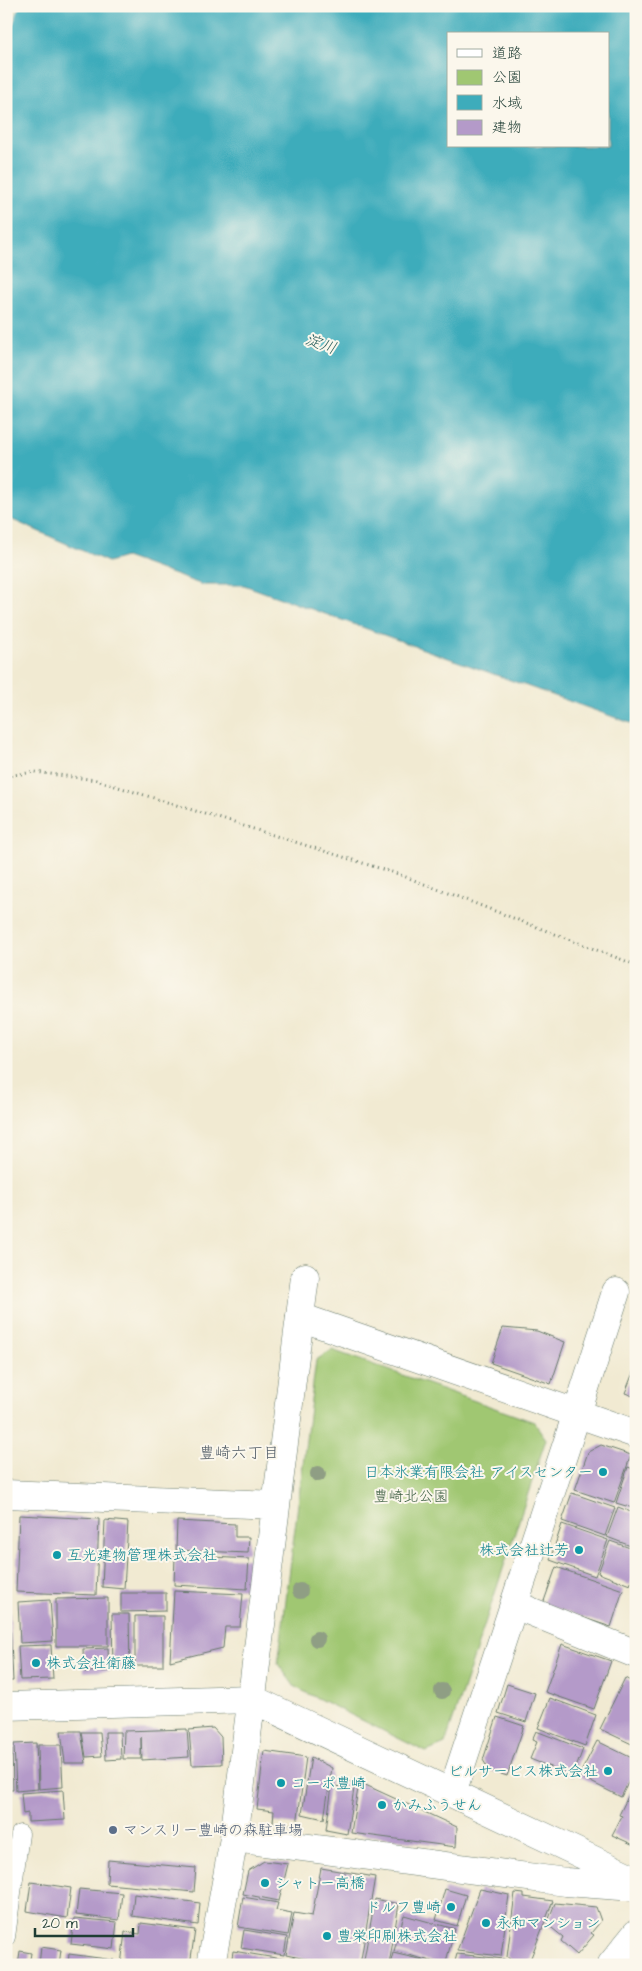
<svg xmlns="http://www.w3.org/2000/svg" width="642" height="1971" viewBox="0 0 642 1971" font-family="'Architects Daughter','Klee One',sans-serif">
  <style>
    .green { fill: #a0c772; stroke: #608253 }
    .water { fill: #3eacbb; stroke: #2e7478; fill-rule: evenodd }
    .pier { fill: #f1ead2 }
    .building { fill: #b49ac9 }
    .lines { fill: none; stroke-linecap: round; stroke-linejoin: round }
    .lane-casing { stroke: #687a6b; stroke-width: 19 }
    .street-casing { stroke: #687a6b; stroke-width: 29 }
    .secondary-casing { stroke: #687a6b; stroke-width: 29 }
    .path { stroke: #687a6b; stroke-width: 3; stroke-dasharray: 1 4; stroke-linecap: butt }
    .lane { stroke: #fff; stroke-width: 18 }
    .street { stroke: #fff; stroke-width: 28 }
    .secondary { stroke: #fff; stroke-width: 28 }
    .tree { fill: #8f9e84 }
    .culture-dot { fill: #0f9aa8; stroke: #fbf7ec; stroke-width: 2 }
    .service-dot { fill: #5c6f8a; stroke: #fbf7ec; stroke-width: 2 }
    .labels { text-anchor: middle; stroke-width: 4; stroke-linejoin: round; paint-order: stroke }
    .culture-label { font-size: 15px; fill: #0d838f; stroke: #fbf7ec; text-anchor: start }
    .park-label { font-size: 15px; fill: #3f6044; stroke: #fbf7ec }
    .service-label { font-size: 15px; fill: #4e5e75; stroke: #fbf7ec; text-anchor: start }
    .water-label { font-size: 16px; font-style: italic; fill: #285e5c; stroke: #fbf7ec }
    .neighbourhood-label { font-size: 16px; fill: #535e68; stroke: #fbf7ec }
  </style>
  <rect width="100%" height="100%" fill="#fbf7ec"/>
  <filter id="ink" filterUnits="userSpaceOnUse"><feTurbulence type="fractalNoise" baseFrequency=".02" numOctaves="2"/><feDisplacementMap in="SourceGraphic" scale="10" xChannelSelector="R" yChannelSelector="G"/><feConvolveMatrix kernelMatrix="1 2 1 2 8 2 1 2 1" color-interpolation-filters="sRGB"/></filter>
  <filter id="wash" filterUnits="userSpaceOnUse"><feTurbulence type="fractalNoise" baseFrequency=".0096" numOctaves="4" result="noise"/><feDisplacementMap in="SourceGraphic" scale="20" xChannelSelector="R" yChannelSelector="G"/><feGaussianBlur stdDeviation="1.12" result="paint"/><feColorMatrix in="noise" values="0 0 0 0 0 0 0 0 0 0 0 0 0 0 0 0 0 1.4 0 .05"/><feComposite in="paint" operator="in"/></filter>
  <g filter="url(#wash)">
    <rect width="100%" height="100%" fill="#f1ead2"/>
    <path class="green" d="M 332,1350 L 534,1422 L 546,1439 L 445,1744 L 426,1752 L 295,1687 L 278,1664 L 316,1360 Z"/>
    <path class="water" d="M 6,6 L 636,6 L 636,725 L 244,585 L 203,585 L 125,557 L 108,562 L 6,517 ZM 448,34 L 608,34 L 608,146 L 448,146 Z"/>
    <path class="pier" d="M 6,6 L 19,6 L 6,45 Z"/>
    <g id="blocks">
      <path class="building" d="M 503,1328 L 537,1331 L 565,1342 L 551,1384 L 491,1363 Z
        M 636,1365 L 636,1397 L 625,1393 Z
        M 601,1445 L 631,1455 L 614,1503 L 575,1490 L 588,1452 Z
        M 628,1467 L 636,1470 L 636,1509 L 616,1503 Z
        M 572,1493 L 615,1508 L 605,1536 L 562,1521 Z
        M 618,1507 L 636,1514 L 636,1548 L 607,1537 Z
        M 19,1515 L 99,1519 L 96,1595 L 16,1592 Z
        M 105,1520 L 128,1522 L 124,1589 L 102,1587 Z
        M 177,1521 L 235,1524 L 235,1537 L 249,1537 L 248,1553 L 176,1550 Z
        M 562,1524 L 608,1540 L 595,1576 L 550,1560 Z
        M 610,1541 L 636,1550 L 636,1570 L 630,1585 L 598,1573 Z
        M 175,1555 L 249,1559 L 247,1589 L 174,1585 Z
        M 556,1567 L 623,1590 L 611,1627 L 543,1604 Z
        M 174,1591 L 243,1594 L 240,1627 L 225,1627 L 223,1648 L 170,1661 Z
        M 121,1593 L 166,1593 L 166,1611 L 121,1612 Z
        M 108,1598 L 108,1646 L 56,1646 L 56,1599 Z
        M 9,1599 L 13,1681 L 6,1681 L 6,1600 Z
        M 50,1600 L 53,1641 L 20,1643 L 18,1602 Z
        M 112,1614 L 129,1614 L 130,1670 L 113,1670 Z
        M 135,1616 L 163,1616 L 163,1666 L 135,1666 Z
        M 562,1644 L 611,1661 L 594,1709 L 545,1692 Z
        M 51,1645 L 53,1679 L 20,1680 L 18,1646 Z
        M 108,1648 L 109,1671 L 84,1672 L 83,1649 Z
        M 625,1678 L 636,1684 L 636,1746 L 600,1729 Z
        M 507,1684 L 535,1693 L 526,1722 L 498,1713 Z
        M 550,1698 L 596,1715 L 585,1746 L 538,1728 Z
        M 497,1717 L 524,1726 L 507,1776 L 489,1770 L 483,1760 Z
        M 213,1728 L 221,1737 L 222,1764 L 192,1765 L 189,1730 Z
        M 187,1729 L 189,1757 L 142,1760 L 141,1737 L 141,1759 L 123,1759 L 124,1731 Z
        M 61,1731 L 81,1731 L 86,1763 L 65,1763 Z
        M 536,1731 L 583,1749 L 573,1776 L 530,1759 L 537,1742 L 532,1740 Z
        M 82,1732 L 100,1732 L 102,1756 L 86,1757 Z
        M 105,1732 L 120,1732 L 121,1759 L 106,1760 Z
        M 597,1741 L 636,1760 L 636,1767 L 621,1797 L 579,1776 Z
        M 36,1743 L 38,1789 L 16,1791 L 14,1744 Z
        M 38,1745 L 61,1745 L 63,1787 L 39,1789 Z
        M 6,1749 L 12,1749 L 13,1790 L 6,1790 Z
        M 264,1751 L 306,1757 L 297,1825 L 273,1822 L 274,1811 L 257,1809 Z
        M 311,1757 L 332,1768 L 324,1819 L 302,1814 Z
        M 344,1781 L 355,1782 L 347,1834 L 326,1830 L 332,1786 L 343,1787 Z
        M 359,1782 L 457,1827 L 456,1847 L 351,1833 Z
        M 632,1788 L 636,1790 L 634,1845 L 612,1835 L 622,1816 L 619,1815 Z
        M 63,1790 L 65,1820 L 28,1822 L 28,1813 L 23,1814 L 21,1793 Z
        M 108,1860 L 196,1868 L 194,1892 L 107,1884 Z
        M 264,1861 L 288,1864 L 279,1901 L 243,1894 L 248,1871 Z
        M 321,1868 L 375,1877 L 360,1965 L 337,1965 L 286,1955 L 294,1913 L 312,1916 Z
        M 31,1882 L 71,1888 L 67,1918 L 27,1911 Z
        M 79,1889 L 122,1893 L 119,1920 L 76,1915 Z
        M 445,1889 L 466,1895 L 457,1926 L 436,1920 Z
        M 480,1889 L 509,1895 L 501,1956 L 457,1951 Z
        M 515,1893 L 524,1894 L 524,1897 L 553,1901 L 528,1965 L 518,1965 L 507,1957 Z
        M 134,1894 L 200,1903 L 198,1925 L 132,1916 Z
        M 243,1897 L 278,1903 L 276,1910 L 292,1913 L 288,1935 L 238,1927 Z
        M 375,1899 L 399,1904 L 389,1965 L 363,1965 Z
        M 555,1903 L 596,1907 L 601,1921 L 591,1933 L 594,1935 L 577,1955 L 561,1941 L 563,1937 L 547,1924 Z
        M 404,1915 L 455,1929 L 445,1965 L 394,1951 Z
        M 74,1918 L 117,1922 L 114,1949 L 71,1944 Z
        M 141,1923 L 195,1930 L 190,1965 L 121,1965 L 125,1932 L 140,1934 Z
        M 244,1930 L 287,1937 L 284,1955 L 241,1948 Z
        M 41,1947 L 61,1950 L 59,1965 L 39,1965 Z
        M 20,1951 L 31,1953 L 29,1965 L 18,1965 Z
        M 233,1951 L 282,1959 L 281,1965 L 231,1965 Z
        M 393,1953 L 423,1960 L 422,1965 L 390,1965 Z
        M 69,1954 L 114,1960 L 114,1965 L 68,1965 Z
        M 457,1954 L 504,1959 L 511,1965 L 454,1965 Z"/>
    </g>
  </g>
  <g filter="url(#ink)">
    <use href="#blocks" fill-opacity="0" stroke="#687a6b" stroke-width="1"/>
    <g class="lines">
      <defs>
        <path id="lane" d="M 6,1937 L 20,1834"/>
        <path id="street" d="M 300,1317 L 636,1434
          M 577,1413 L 616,1292
          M 515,1605 L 636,1654
          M 6,1706 L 252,1699"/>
        <path id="secondary" d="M 6,1494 L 276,1505
          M 252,1699 L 636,1880
          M 452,1793 L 577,1413
          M 234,1838 L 566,1882 L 634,1887
          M 211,1965 L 234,1838 L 305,1277
          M 611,1965 L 636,1934"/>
      </defs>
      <use href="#lane" class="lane-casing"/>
      <use href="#street" class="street-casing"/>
      <use href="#secondary" class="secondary-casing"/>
      <path class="path" d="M 6,776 L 35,772 L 96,780 L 398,874 L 636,965"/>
      <use href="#lane" class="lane"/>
      <use href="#street" class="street"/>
      <use href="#secondary" class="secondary"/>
    </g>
    <g class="tree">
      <circle cx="318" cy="1474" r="8"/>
      <circle cx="300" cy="1591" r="8"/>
      <circle cx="317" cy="1639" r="8"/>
      <circle cx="442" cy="1691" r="8"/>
    </g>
  </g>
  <g class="culture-dot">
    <circle cx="603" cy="1472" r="5"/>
    <circle cx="579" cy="1550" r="5"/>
    <circle cx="57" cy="1555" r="5"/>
    <circle cx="36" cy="1663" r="5"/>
    <circle cx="608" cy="1771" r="5"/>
    <circle cx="281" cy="1783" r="5"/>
    <circle cx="382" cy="1805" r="5"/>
    <circle cx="265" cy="1883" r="5"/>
    <circle cx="451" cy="1907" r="5"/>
    <circle cx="486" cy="1923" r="5"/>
    <circle cx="327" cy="1936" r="5"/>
  </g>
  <circle class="service-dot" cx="113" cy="1830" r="5"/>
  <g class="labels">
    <g class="culture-label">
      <text x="593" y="1477" text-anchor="end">日本氷業有限会社 アイスセンター</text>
      <text x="569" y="1555" text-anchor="end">株式会社辻芳</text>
      <text x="67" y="1560">互光建物管理株式会社</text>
      <text x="46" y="1668">株式会社衛藤</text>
      <text x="598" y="1776" text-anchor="end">ビルサービス株式会社</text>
      <text x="291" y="1788">コーポ豊崎</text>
      <text x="392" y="1810">かみふうせん</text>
      <text x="275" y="1888">シャトー高橋</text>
      <text x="441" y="1912" text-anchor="end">ドルフ豊崎</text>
      <text x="496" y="1928">永和マンション</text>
      <text x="337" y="1941">豊栄印刷株式会社</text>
    </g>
    <g class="park-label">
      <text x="411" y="1501">豊崎北公園</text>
    </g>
    <g class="service-label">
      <text x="123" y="1835">マンスリー豊崎の森駐車場</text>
    </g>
    <g class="water-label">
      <text transform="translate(321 343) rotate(19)" y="6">淀川</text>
    </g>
    <g class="neighbourhood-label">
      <text x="239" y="1458">豊崎六丁目</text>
    </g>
  </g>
  <rect width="642" height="1971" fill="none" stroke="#fbf7ec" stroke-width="25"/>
  <rect x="447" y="32" width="162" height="115" fill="#fbf7ec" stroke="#a3ada2"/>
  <rect x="457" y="49" width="25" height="8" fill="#ffffff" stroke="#a3ada2"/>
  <text x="492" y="58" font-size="15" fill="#1f3d34">道路</text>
  <rect x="457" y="70" width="25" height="15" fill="#a0c772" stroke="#a3ada2"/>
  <text x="492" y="82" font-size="15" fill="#1f3d34">公園</text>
  <rect x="457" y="95" width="25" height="15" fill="#3eacbb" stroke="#a3ada2"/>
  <text x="492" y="108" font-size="15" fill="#1f3d34">水域</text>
  <rect x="457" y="120" width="25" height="15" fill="#b49ac9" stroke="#a3ada2"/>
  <text x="492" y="132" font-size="15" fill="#1f3d34">建物</text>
  <path d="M35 1928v8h98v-8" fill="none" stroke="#1f3d34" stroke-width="2.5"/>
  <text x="42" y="1928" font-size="15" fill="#1f3d34" stroke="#fbf7ec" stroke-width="4" paint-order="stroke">20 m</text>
</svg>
